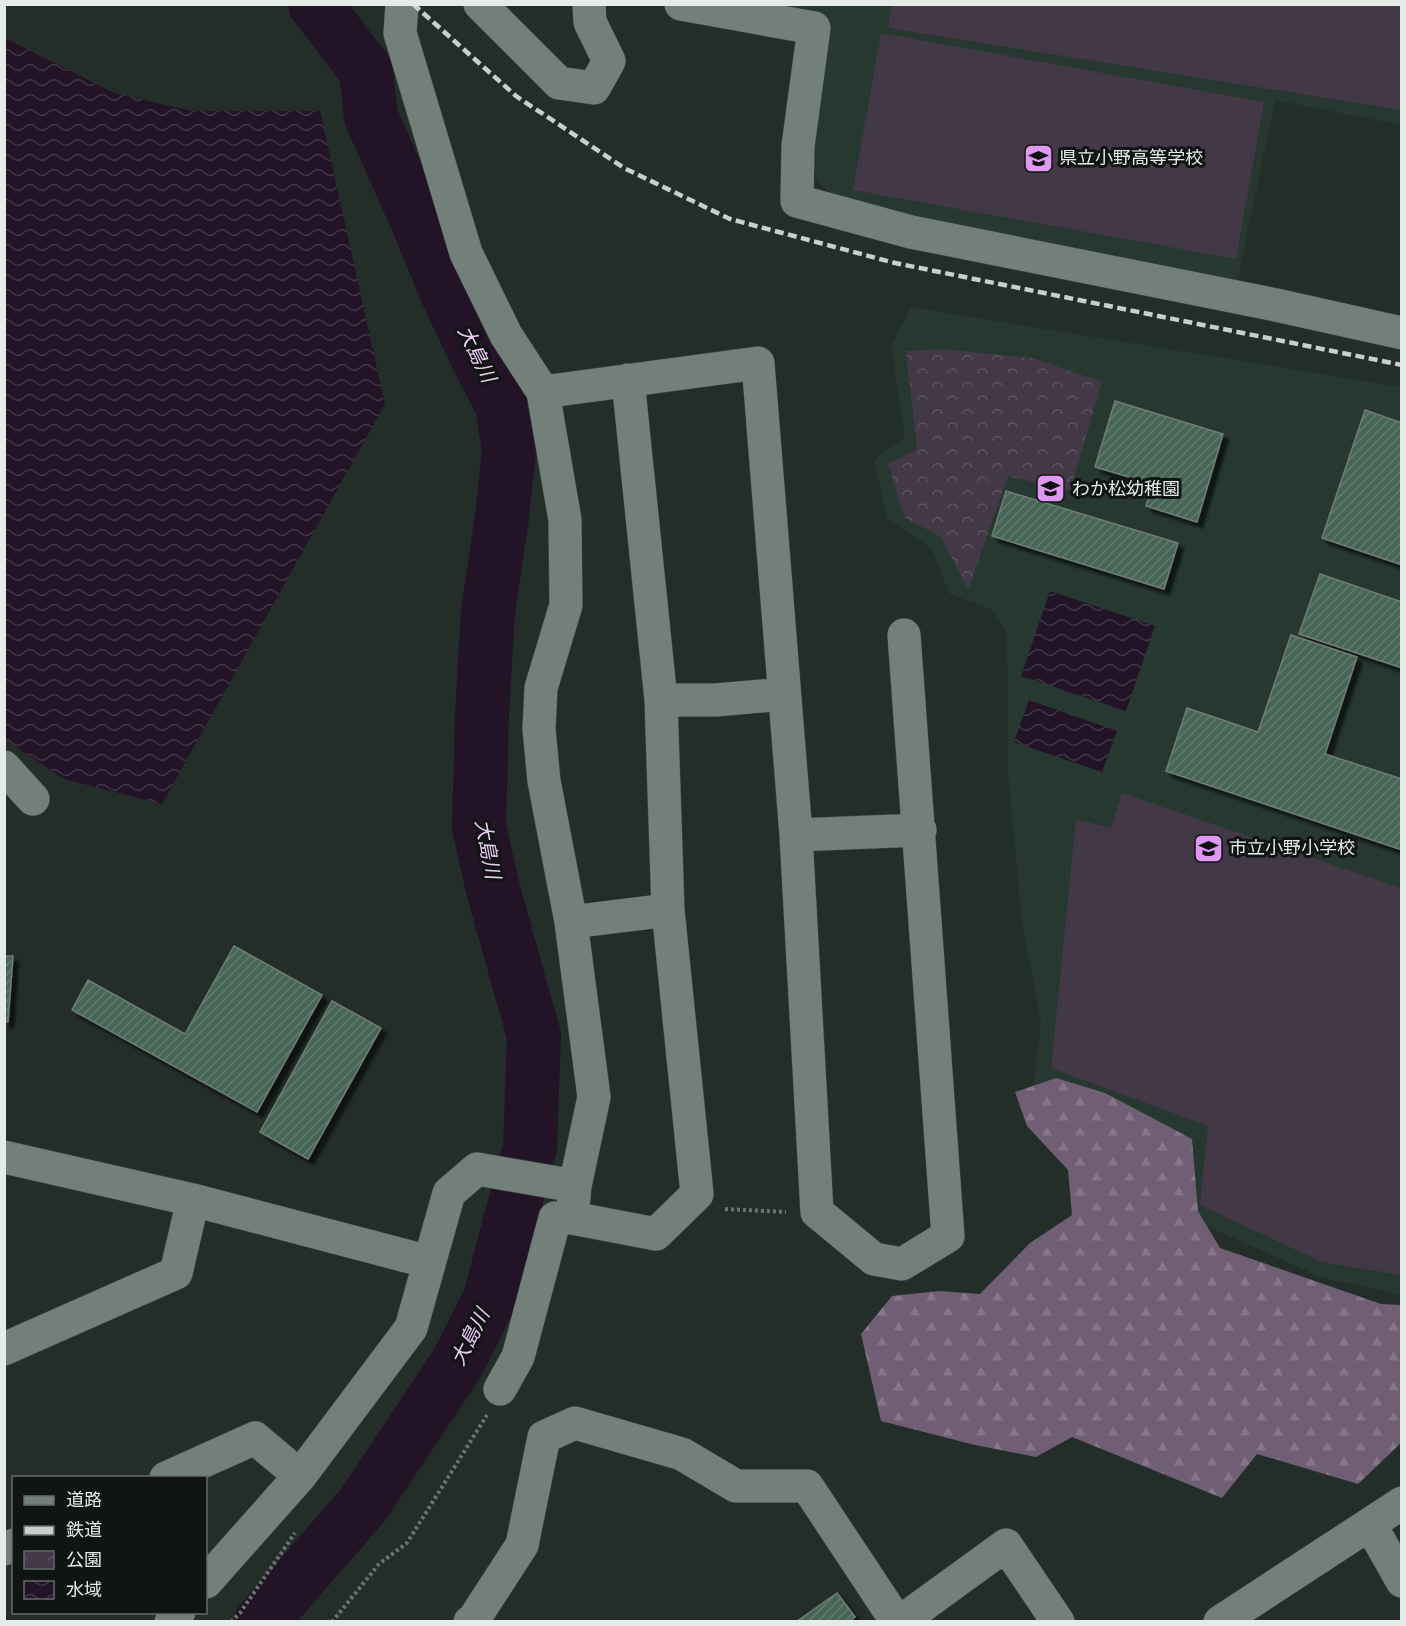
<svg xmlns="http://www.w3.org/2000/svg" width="1406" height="1626" viewBox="0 0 1406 1626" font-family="'Nunito Sans','Noto Sans JP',sans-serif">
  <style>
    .built { fill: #263830 }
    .forest { fill: url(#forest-firs) }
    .park { fill: url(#park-crowns) }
    .pitch { fill: #433846 }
    .water { fill: url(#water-waves) }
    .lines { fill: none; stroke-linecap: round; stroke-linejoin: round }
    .river { stroke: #221327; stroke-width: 54 }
    .building { fill: url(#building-hatch); stroke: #717c76; stroke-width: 1.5; filter: url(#shadow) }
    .minor-casing { stroke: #414945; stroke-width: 34 }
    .path { stroke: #6c7470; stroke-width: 4; stroke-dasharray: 3 3; stroke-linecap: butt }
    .minor { stroke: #737f79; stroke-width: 33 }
    .rail { stroke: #c9d0cc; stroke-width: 4.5; stroke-dasharray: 9 4.5; stroke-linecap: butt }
    .labels { text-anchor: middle; stroke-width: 6; stroke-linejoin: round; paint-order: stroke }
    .poi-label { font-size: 18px; fill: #e5ece8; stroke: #101513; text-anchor: start }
    .water-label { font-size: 20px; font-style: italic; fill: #edcaf8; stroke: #101513 }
  </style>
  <defs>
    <pattern id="forest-firs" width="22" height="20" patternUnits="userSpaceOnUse" patternTransform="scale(1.5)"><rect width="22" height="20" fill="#705e75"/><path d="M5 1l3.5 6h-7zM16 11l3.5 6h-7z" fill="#847589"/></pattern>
    <pattern id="park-crowns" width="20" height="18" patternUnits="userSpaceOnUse" patternTransform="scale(1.5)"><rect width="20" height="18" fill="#433846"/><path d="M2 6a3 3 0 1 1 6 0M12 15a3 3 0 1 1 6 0" fill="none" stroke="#5e5561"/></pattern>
    <pattern id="water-waves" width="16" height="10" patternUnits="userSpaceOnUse" patternTransform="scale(1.5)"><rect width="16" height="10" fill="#221327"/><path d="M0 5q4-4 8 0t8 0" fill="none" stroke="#423646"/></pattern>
    <pattern id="building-hatch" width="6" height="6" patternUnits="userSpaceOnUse" patternTransform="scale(1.5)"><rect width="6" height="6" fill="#476557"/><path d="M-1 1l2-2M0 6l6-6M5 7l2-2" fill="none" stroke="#617b6f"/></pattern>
    <filter id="shadow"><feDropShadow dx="5.5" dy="5.5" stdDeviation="1.5" flood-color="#0009"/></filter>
  </defs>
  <rect width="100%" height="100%" fill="#242e29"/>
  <path class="built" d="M 734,5 L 1401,5 L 1401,125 L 1275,100 L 1236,288 L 838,203 L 817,180 L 808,136 L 822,19 Z
    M 911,307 L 1401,387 L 1401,1295 L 1321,1277 L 1191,1219 L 1033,1089 L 1041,1022 L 1022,922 L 1008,774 L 1007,631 L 990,609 L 950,594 L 931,548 L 887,519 L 874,460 L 905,437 L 891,346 Z"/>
  <path class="forest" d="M 1056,1078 L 1105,1093 L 1192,1139 L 1198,1211 L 1220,1248 L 1381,1304 L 1401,1305 L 1401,1443 L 1358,1484 L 1257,1454 L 1222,1498 L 1072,1437 L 1036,1457 L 975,1445 L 881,1421 L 861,1334 L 892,1296 L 939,1291 L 980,1294 L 1030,1243 L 1072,1215 L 1068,1170 L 1027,1126 L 1015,1092 Z"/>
  <path class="park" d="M 941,349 L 1033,358 L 1102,382 L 1070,491 L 1008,476 L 968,590 L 941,537 L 904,517 L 888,464 L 917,449 L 906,351 Z"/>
  <path class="pitch" d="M 892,4 L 1401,5 L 1401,110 L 888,28 Z
    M 881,33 L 1264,102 L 1236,259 L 853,190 Z
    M 1122,793 L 1401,888 L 1401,1275 L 1322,1262 L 1200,1205 L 1208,1126 L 1051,1068 L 1076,819 L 1111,828 Z"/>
  <path class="water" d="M 5,38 L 114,93 L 192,111 L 320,111 L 385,404 L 162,804 L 64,779 L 5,739 Z
    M 1050,591 L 1155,626 L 1126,711 L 1021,676 Z
    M 1029,700 L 1117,731 L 1102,772 L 1014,742 Z"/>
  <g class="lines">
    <path class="river" d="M 261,1622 L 363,1505 L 458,1362 L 490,1298 L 530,1147 L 534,1036 L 493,889 L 479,827 L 482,715 L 488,612 L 502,517 L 509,451 L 502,405 L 479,361 L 447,293 L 417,220 L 371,117 L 366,71 L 315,4"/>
  </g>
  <path class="building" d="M 1115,401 L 1223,434 L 1197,522 L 1146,506 L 1153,484 L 1095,467 Z
    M 1365,410 L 1402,423 L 1402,565 L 1322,538 Z
    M 1006,491 L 1178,543 L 1164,589 L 992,536 Z
    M 1320,574 L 1402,602 L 1402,668 L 1299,634 Z
    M 1291,635 L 1357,657 L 1325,754 L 1402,779 L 1402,850 L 1166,771 L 1187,708 L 1258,732 Z
    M 234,946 L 322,995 L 257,1112 L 72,1010 L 88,980 L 185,1034 Z
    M 4,956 L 13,956 L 8,1022 L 4,1022 Z
    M 332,1001 L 381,1028 L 308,1159 L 260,1132 Z
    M 837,1593 L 855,1617 L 849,1622 L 796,1622 Z"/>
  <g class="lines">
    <defs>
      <path id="minor" d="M 402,4 L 400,33 L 466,253 L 506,335 L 543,392 L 565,520 L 566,605 L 541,688 L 539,729 L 544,781 L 571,922 L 594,1097 L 575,1186 L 572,1218
        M 480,4 L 559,83 L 594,88 L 609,61 L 590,22 L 589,4
        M 681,4 L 814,28 L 798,146 L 797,201 L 911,232 L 1276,305 L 1402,333
        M 543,392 L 758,363 L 796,835 L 817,1212 L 874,1259 L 902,1264 L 948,1236 L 904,635
        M 661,700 L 716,700 L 784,694
        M 4,767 L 33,799
        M 796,835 L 920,830
        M 571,922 L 668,910
        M 4,1157 L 193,1200 L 429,1262
        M 4,1349 L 176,1273 L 193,1200
        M 500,1389 L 518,1357 L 555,1218 L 572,1218 L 656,1234 L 697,1194 L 668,910 L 661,700 L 628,380
        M 166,1478 L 255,1438 L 300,1476
        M 1370,1524 L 1402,1581
        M 4,1549 L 14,1545
        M 206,1582 L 300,1476 L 411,1328 L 449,1193 L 477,1169 L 575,1186
        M 171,1622 L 179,1612
        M 470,1622 L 474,1619 L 522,1545 L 544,1437 L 575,1423 L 682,1454 L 736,1486 L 807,1486 L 897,1622
        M 900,1622 L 1006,1545 L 1058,1622
        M 1220,1622 L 1402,1503"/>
    </defs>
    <use href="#minor" class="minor-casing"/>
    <path class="path" d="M 725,1209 L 786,1212
      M 231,1622 L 240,1613 L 295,1533
      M 332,1622 L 379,1564 L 407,1543 L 487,1415"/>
    <use href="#minor" class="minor"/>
    <path class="rail" d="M 413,4 L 516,96 L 624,168 L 730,219 L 895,263 L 1402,365"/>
  </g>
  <defs>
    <symbol id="school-square" viewBox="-11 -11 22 22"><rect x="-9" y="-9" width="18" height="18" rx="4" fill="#de98f3" stroke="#101513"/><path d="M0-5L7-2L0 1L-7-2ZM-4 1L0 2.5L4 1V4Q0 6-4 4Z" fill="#111"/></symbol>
  </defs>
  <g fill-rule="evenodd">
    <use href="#school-square" x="1022" y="142" width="33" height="33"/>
    <use href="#school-square" x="1034" y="472" width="33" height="33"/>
    <use href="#school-square" x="1192" y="832" width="33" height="33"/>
  </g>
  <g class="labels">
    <g class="poi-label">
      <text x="1059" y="164">県立小野高等学校</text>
      <text x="1072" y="495">わか松幼稚園</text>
      <text x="1229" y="854">市立小野小学校</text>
    </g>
    <g class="water-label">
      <text transform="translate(477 354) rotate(64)" y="7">大島川</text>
      <text transform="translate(488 849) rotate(79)" y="7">大島川</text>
      <text transform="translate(470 1337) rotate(-63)" y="7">大島川</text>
    </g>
  </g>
  <rect width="1406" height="1626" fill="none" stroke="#e5ece8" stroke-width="12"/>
  <rect x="12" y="1476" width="195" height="138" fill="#101513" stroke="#656b68" stroke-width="1.5"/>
  <rect x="24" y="1496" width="30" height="9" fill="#737f79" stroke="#656b68" stroke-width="1.5"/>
  <text x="66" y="1506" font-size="18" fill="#e5ece8">道路</text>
  <rect x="24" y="1526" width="30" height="9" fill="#c9d0cc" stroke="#656b68" stroke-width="1.5"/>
  <text x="66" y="1536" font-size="18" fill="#e5ece8">鉄道</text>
  <rect x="24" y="1551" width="30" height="18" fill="url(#park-crowns)" stroke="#656b68" stroke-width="1.5"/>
  <text x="66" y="1566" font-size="18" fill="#e5ece8">公園</text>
  <rect x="24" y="1581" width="30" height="18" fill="url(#water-waves)" stroke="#656b68" stroke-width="1.5"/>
  <text x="66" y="1596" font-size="18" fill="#e5ece8">水域</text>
</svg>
